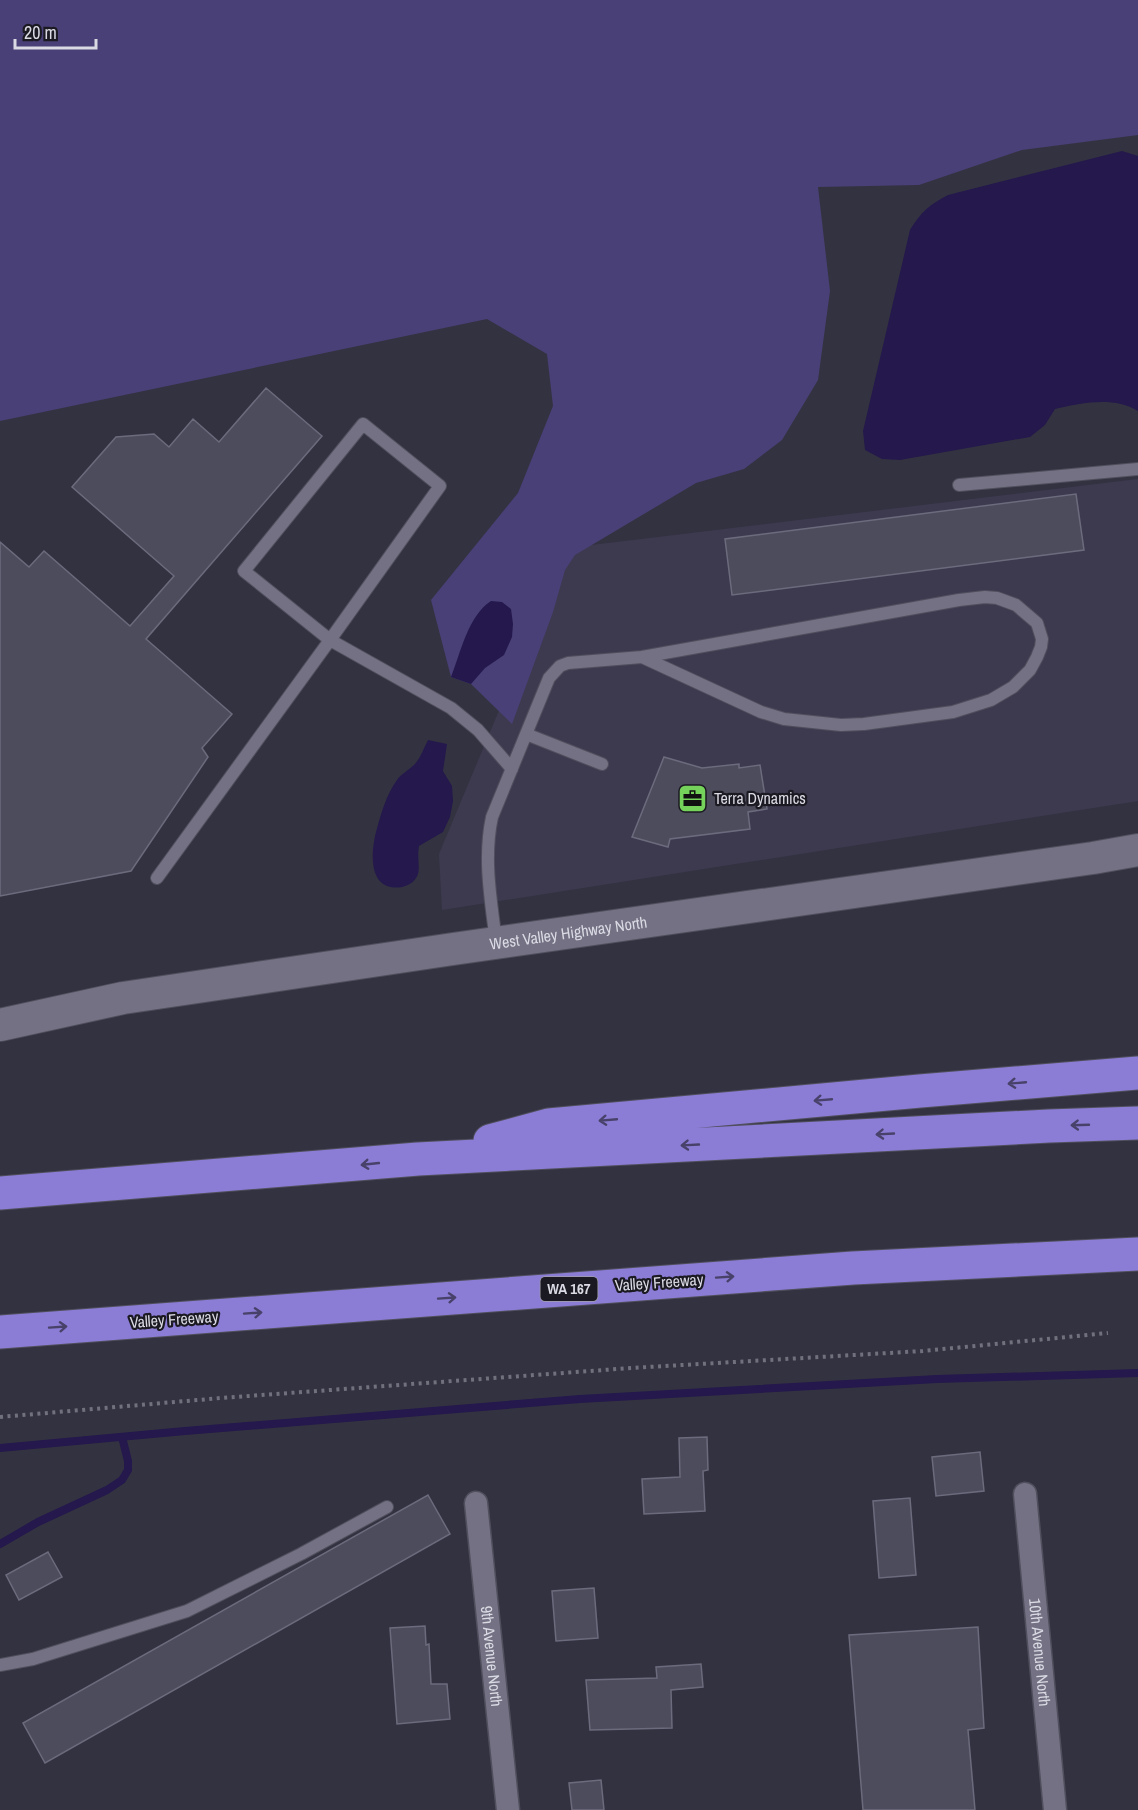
<svg xmlns="http://www.w3.org/2000/svg" width="1138" height="1810" viewBox="0 0 1138 1810" font-family="'Archivo Narrow',sans-serif">
  <style>
    .built { fill: #3d3a50 }
    .green { fill: #494077 }
    .water { fill: #24184c }
    .lines { fill: none; stroke-linecap: round; stroke-linejoin: round }
    .stream { stroke: #24184c; stroke-width: 8 }
    .building { fill: #4d4c5c; stroke: #6c6b7d; stroke-width: 1.5 }
    .lane-casing { stroke: #504f5d; stroke-width: 14 }
    .street-casing { stroke: #504f5d; stroke-width: 25 }
    .secondary-casing { stroke: #504f5d; stroke-width: 34 }
    .highway-casing { stroke: #504f5d; stroke-width: 35 }
    .path { stroke: #71707d; stroke-width: 4; stroke-dasharray: 3 4.5; stroke-linecap: butt }
    .lane { stroke: #737183; stroke-width: 12 }
    .street { stroke: #737183; stroke-width: 22 }
    .secondary { stroke: #737183; stroke-width: 32 }
    .highway { stroke: #8b7dd6; stroke-width: 33 }
    .oneway { stroke: #48426a }
    .labels { text-anchor: middle; stroke-width: 4.5; stroke-linejoin: round; paint-order: stroke }
    .shield { fill: #1b1a22; stroke: #a1a0aa; stroke-width: 1.5 }
    .shield-label { font-size: 15px; font-weight: bold; fill: #dadae4 }
    .poi-label { font-size: 16px; fill: #dadae4; stroke: #1b1a22; text-anchor: start }
    .street-label { font-size: 16px; fill: #dadae4; stroke: #1b1a22 }
  </style>
  <rect width="100%" height="100%" fill="#333241"/>
  <path class="built" d="M 1138,479 L 1138,801 L 442,910 L 439,854 L 567,548 Z"/>
  <path class="green" d="M 0,0 L 1138,0 L 1138,135 L 1022,150 L 919,185 L 818,187 L 830,291 L 818,380 L 782,440 L 744,469 L 696,483 L 575,555 L 565,570 L 553,612 L 512,724 L 471,684 L 451,677 L 431,600 L 518,493 L 553,406 L 547,354 L 487,319 L 0,421 Z"/>
  <path class="water" d="M 1122,151 L 1138,156 L 1138,411 C 1114,396 1081,403 1055,409 L 1045,425 L 1030,437 L 900,460 L 882,459 L 865,450 L 863,431 L 910,230 C 920,213 930,204 948,195 Z
    M 491,601 L 502,602 L 511,609 L 513,624 L 512,637 L 504,655 L 485,668 L 471,684 L 451,677 C 461,652 468,616 491,601 Z
    M 428,740 L 447,744 L 443,771 L 452,786 L 453,801 L 450,817 L 443,832 L 419,846 C 417,856 420,867 418,874 C 413,890 385,893 377,877 C 370,865 373,844 376,832 C 381,814 386,795 397,780 C 401,774 409,770 414,765 C 420,759 424,748 428,740 Z"/>
  <g class="lines">
    <path class="stream" d="M 0,1448 L 185,1431 L 580,1399 L 937,1379 L 1138,1373
      M 0,1544 L 38,1522 L 107,1490 L 122,1480 L 128,1470 L 128,1461 L 122,1437"/>
  </g>
  <path class="building" d="M 266,388 L 322,436 L 146,639 L 232,714 L 202,748 L 208,757 L 131,871 L 0,896 L 0,542 L 29,567 L 44,551 L 130,626 L 174,576 L 72,487 L 116,437 L 154,434 L 169,447 L 193,419 L 219,442 Z
    M 1076,494 L 1084,550 L 732,595 L 725,539 Z
    M 664,757 L 702,768 L 739,764 L 739,768 L 760,765 L 767,809 L 748,812 L 750,829 L 670,839 L 668,847 L 632,837 Z
    M 707,1437 L 708,1470 L 703,1471 L 705,1511 L 644,1514 L 642,1479 L 680,1477 L 679,1438 Z
    M 980,1452 L 984,1491 L 936,1496 L 932,1457 Z
    M 428,1495 L 450,1534 L 45,1763 L 23,1723 Z
    M 910,1498 L 916,1575 L 879,1578 L 873,1501 Z
    M 48,1552 L 62,1577 L 19,1600 L 6,1575 Z
    M 594,1588 L 598,1638 L 556,1641 L 552,1591 Z
    M 425,1626 L 426,1645 L 429,1644 L 431,1684 L 447,1684 L 450,1719 L 397,1724 L 390,1628 Z
    M 978,1627 L 984,1728 L 968,1730 L 975,1810 L 863,1810 L 849,1635 Z
    M 701,1664 L 703,1687 L 671,1690 L 672,1728 L 590,1730 L 586,1680 L 657,1678 L 656,1667 Z
    M 601,1780 L 604,1810 L 572,1810 L 569,1783 Z"/>
  <g class="lines">
    <defs>
      <path id="lane" d="M 959,485 L 1138,469
        M 526,734 L 602,764
        M 157,878 L 330,640 L 244,571 L 363,424 L 440,486 L 330,640 L 451,708 L 478,730 L 512,769
        M 496,942 C 491,900 483,859 492,817 L 549,678 L 560,666 L 568,663 L 642,657 L 761,712 L 784,719 L 841,725 L 864,724 L 953,712 L 991,700 L 1013,687 L 1030,670 L 1037,657 L 1041,647 L 1042,639 L 1037,623 L 1016,605 L 997,598 L 985,597 L 959,600 L 642,657
        M 0,1665 L 33,1659 L 187,1611 L 301,1554 L 387,1507"/>
      <g id="street">
        <path id="s1" d="M 1025,1494 L 1055,1810"/>
        <path id="s2" d="M 476,1503 L 508,1810"/>
      </g>
      <g id="secondary">
        <path id="s3" d="M 0,1025 L 123,998 L 453,949 L 1093,858 L 1138,850"/>
      </g>
      <path id="highway" d="M 490,1141 L 549,1125 L 920,1091 L 1138,1073
        M 0,1193 L 418,1159 L 1049,1126 L 1138,1123
        M 0,1332 L 853,1268 L 1138,1254"/>
    </defs>
    <use href="#lane" class="lane-casing"/>
    <use href="#street" class="street-casing"/>
    <use href="#secondary" class="secondary-casing"/>
    <use href="#highway" class="highway-casing"/>
    <path class="path" d="M 0,1417 L 221,1398 L 631,1368 L 923,1351 L 1108,1333"/>
    <use href="#lane" class="lane"/>
    <use href="#street" class="street"/>
    <use href="#secondary" class="secondary"/>
    <use href="#highway" class="highway"/>
  </g>
  <defs><path id="oneway-shaft" d="M-6 0H5M1.5-3L5.5 0L1.5 3" fill="none" stroke-width="1.6" stroke-linecap="round" stroke-linejoin="round" transform="scale(1.5)"/></defs>
  <g class="oneway">
    <use href="#oneway-shaft" transform="translate(1017 1083) rotate(175)"/>
    <use href="#oneway-shaft" transform="translate(823 1100) rotate(175)"/>
    <use href="#oneway-shaft" transform="translate(608 1120) rotate(175)"/>
    <use href="#oneway-shaft" transform="translate(1080 1125) rotate(178)"/>
    <use href="#oneway-shaft" transform="translate(885 1134) rotate(177)"/>
    <use href="#oneway-shaft" transform="translate(690 1145) rotate(177)"/>
    <use href="#oneway-shaft" transform="translate(370 1164) rotate(174)"/>
    <use href="#oneway-shaft" transform="translate(725 1277) rotate(-4)"/>
    <use href="#oneway-shaft" transform="translate(447 1298) rotate(-4)"/>
    <use href="#oneway-shaft" transform="translate(253 1313) rotate(-4)"/>
    <use href="#oneway-shaft" transform="translate(58 1327) rotate(-4)"/>
  </g>
  <defs>
    <symbol id="office-square" viewBox="-11 -11 22 22"><rect x="-9" y="-9" width="18" height="18" rx="4" fill="#75d25b" stroke="#1b1a22"/><path d="M-6-3h4V-5.5h4V-3h4V5H-6ZM-1-4.5V-3h2v-1.5ZM-6 0V1H6V0Z" fill="#111"/></symbol>
  </defs>
  <g fill-rule="evenodd">
    <use href="#office-square" x="676" y="782" width="33" height="33"/>
  </g>
  <g class="labels">
    <rect class="shield" x="540.5" y="1277" width="57" height="24" rx="4.5"/>
    <g class="shield-label">
      <text x="569" y="1294">WA 167</text>
    </g>
    <g class="poi-label">
      <text x="714" y="804">Terra Dynamics</text>
    </g>
    <g class="street-label">
      <text dy="6" stroke="none"><textPath href="#s3" startOffset="576">West Valley Highway North</textPath></text>
      <text transform="translate(659 1282) rotate(-4)" y="6">Valley Freeway</text>
      <text transform="translate(174 1319) rotate(-4)" y="6">Valley Freeway</text>
      <text dy="6" stroke="none"><textPath href="#s1" startOffset="159">10th Avenue North</textPath></text>
      <text dy="6" stroke="none"><textPath href="#s2" startOffset="154">9th Avenue North</textPath></text>
    </g>
  </g>
  <path d="M15 39v9h81v-9" fill="none" stroke="#dadae4" stroke-width="3"/>
  <text x="24" y="39" font-size="18" fill="#dadae4" stroke="#1b1a22" stroke-width="4.5" paint-order="stroke">20 m</text>
</svg>
